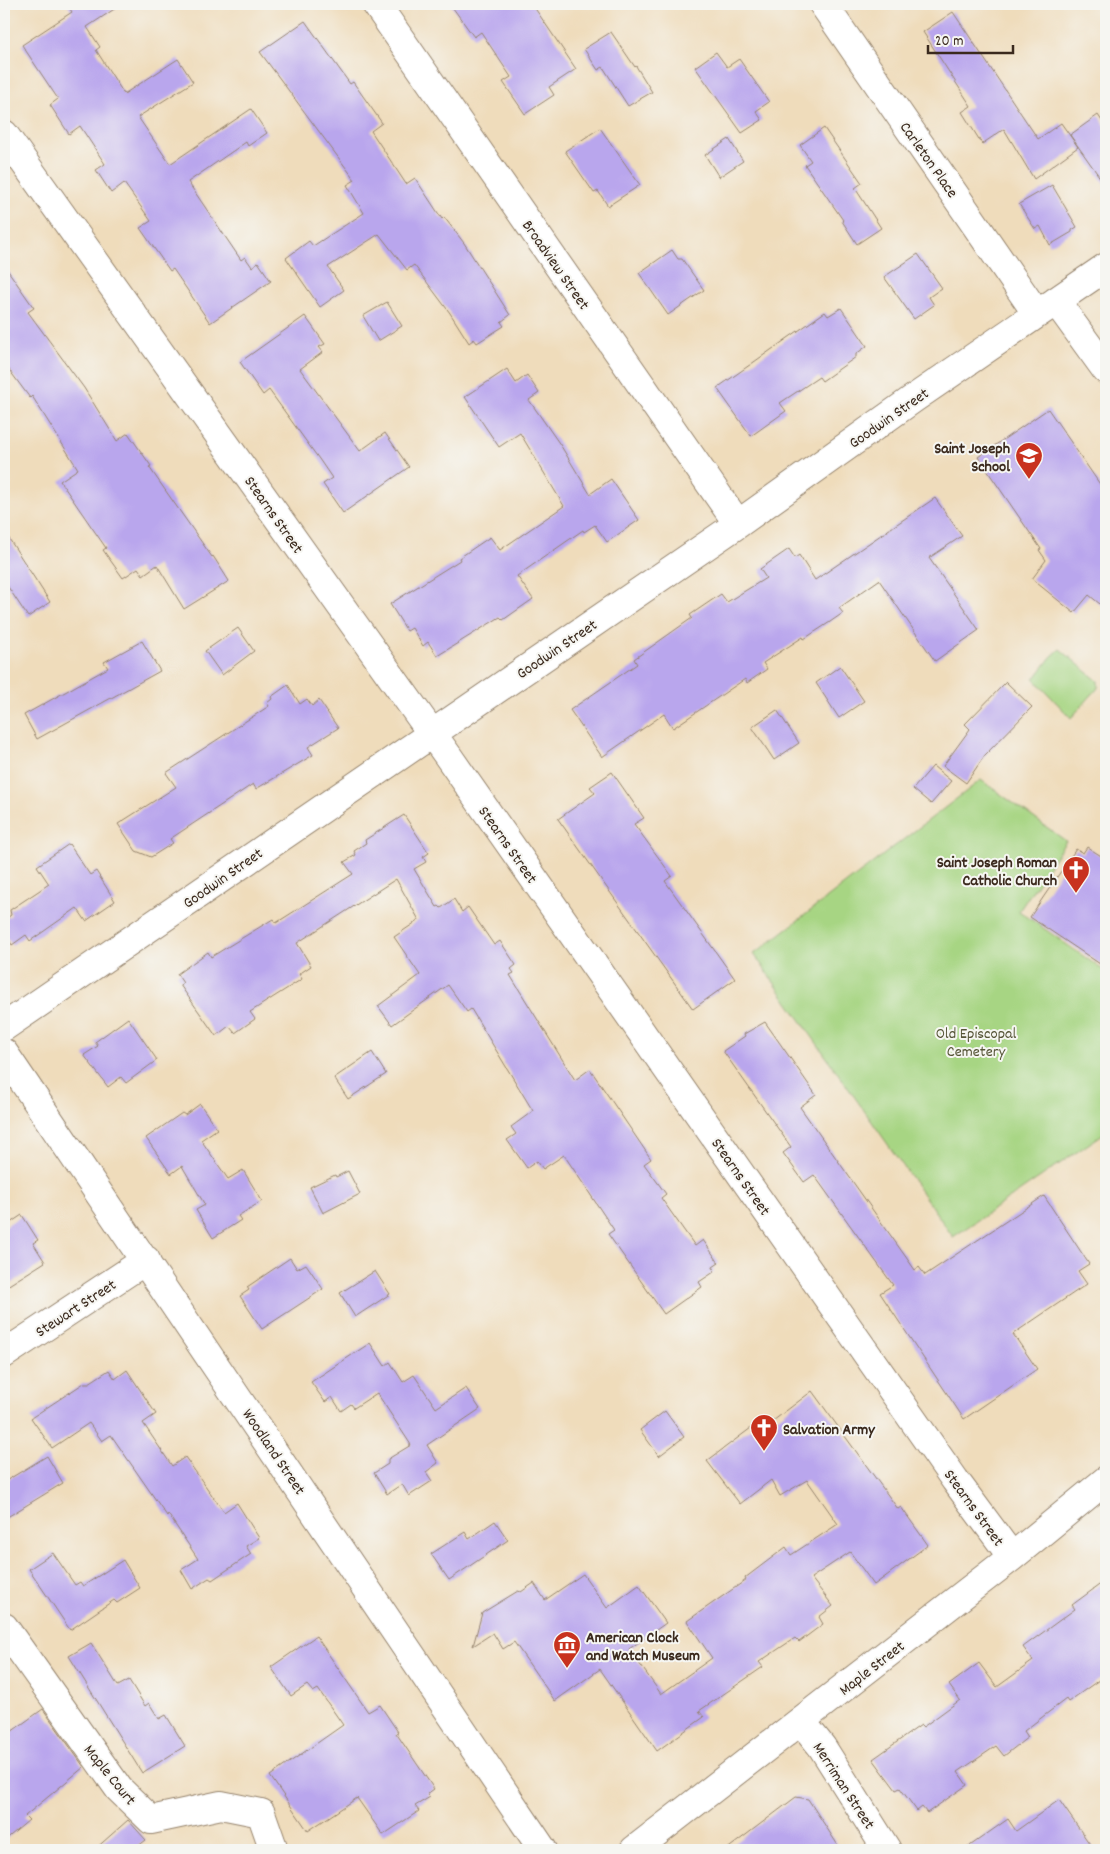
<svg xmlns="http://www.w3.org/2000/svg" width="1110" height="1854" viewBox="0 0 1110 1854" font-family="Dekko,sans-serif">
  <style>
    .green { fill: #a7d583; stroke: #718050 }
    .building { fill: #b9a6ed }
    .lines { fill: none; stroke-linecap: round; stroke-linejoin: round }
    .minor-casing { stroke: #95836c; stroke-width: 30 }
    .minor { stroke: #fff; stroke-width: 28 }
    .labels { text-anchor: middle; stroke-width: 4; stroke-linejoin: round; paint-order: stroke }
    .street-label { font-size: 16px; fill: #3b2a1e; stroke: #f6f6f2 }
    .poi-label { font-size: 16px; font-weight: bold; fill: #3b2a1e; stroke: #f6f6f2; text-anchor: end }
    .park-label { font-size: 16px; fill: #565537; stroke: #f6f6f2 }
  </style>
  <rect width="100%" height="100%" fill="#f6f6f2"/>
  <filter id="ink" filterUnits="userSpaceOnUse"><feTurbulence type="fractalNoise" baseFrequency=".02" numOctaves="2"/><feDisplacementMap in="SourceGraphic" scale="10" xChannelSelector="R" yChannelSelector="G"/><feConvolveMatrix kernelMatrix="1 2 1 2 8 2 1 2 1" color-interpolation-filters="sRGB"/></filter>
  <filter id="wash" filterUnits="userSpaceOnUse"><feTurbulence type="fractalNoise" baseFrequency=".0096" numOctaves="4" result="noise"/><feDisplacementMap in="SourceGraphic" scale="20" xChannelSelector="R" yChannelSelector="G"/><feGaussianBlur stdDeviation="1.12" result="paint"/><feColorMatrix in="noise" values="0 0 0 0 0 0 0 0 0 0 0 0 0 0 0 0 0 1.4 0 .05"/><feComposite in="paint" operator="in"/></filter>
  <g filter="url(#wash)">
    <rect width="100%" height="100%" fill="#efdcbb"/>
    <path class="green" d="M 1060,649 L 1098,681 L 1098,688 L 1071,718 L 1034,679 L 1051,657 Z
      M 981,780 L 1066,841 L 1019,911 L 1106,972 L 1106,1132 L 953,1237 L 754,954 Z"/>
    <g id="blocks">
      <path class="building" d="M 67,4 L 122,4 L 87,27 L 100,47 L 96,50 L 124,94 L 178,59 L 193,82 L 138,117 L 170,164 L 251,109 L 267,133 L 248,146 L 246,142 L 188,182 L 241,260 L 245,257 L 252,267 L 258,262 L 271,281 L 210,323 L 173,269 L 170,271 L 140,228 L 151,221 L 124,183 L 111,193 L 96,170 L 105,164 L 80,126 L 69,134 L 50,105 L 58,99 L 22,45 L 72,12 Z
        M 450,4 L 532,4 L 576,69 L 549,87 L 554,95 L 525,114 L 503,82 L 511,77 L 481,32 L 474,37 Z
        M 953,12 L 1038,139 L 1061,123 L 1078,147 L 1034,179 L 1004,129 L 982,144 L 962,112 L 971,106 L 923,32 Z
        M 305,21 L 350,84 L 353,82 L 382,123 L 371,131 L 406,184 L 415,178 L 442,219 L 444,217 L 464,243 L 510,315 L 501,322 L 504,326 L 477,343 L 474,339 L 469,343 L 450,313 L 414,265 L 407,270 L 379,234 L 328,267 L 344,290 L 320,307 L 286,258 L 309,241 L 313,246 L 364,213 L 347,185 L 355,180 L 260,52 Z
        M 611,32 L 635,67 L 636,66 L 652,92 L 628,106 L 603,67 L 598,70 L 584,49 Z
        M 716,52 L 727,67 L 739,59 L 769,102 L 756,111 L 762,120 L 742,133 L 695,67 Z
        M 1098,115 L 1106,127 L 1106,186 L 1070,135 Z
        M 600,128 L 640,185 L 608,206 L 598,191 L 594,193 L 565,151 Z
        M 824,128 L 862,183 L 855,188 L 881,228 L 857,244 L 842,221 L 843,220 L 805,165 L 811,161 L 800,145 Z
        M 729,139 L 743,161 L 719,177 L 705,155 Z
        M 1052,185 L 1077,227 L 1072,230 L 1072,232 L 1050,245 L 1040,226 L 1035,229 L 1019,204 Z
        M 672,250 L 678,259 L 682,259 L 704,290 L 668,315 L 639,273 Z
        M 918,254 L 942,288 L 929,297 L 934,305 L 914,319 L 884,277 Z
        M 4,265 L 34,308 L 28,312 L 84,388 L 117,441 L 128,433 L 151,466 L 149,467 L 212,557 L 213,556 L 229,581 L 184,609 L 157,565 L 143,575 L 138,568 L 123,578 L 103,550 L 106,548 L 60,481 L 78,469 L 32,396 L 30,398 L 4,363 Z
        M 387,302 L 402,326 L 378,341 L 363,316 Z
        M 841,308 L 867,346 L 856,354 L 856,357 L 822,381 L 819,377 L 780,403 L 786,411 L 751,436 L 717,388 L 825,312 L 828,316 Z
        M 305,316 L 325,344 L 319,347 L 323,352 L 300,369 L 360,451 L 385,433 L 409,467 L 343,513 L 323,484 L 332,478 L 319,459 L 269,390 L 263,395 L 240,362 Z
        M 507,369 L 516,383 L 527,375 L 539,393 L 529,400 L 561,446 L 590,494 L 611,479 L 639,520 L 607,542 L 595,525 L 584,532 L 583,530 L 517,576 L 533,599 L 503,620 L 500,617 L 437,656 L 428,642 L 423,646 L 412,628 L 407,631 L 390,604 L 460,560 L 459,558 L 490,537 L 500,550 L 564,506 L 520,433 L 499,447 L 465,397 Z
        M 1048,409 L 1106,493 L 1106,609 L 1089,595 L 1074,613 L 1032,579 L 1046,560 L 1039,550 L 1041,549 L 978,457 Z
        M 935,498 L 962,536 L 929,558 L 979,630 L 935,661 L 879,580 L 839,608 L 843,613 L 830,622 L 804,639 L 803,637 L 763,663 L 767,669 L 747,683 L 745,679 L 673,728 L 664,714 L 602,757 L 570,710 L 637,664 L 634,659 L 692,618 L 690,615 L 721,594 L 727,602 L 766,578 L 760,569 L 789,549 L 795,558 L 799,555 L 815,580 Z
        M 4,531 L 50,602 L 28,617 L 4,581 Z
        M 238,628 L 254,651 L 222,675 L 205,651 Z
        M 142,641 L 160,671 L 37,739 L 24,715 L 108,668 L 104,662 Z
        M 840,666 L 864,701 L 839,718 L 816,683 Z
        M 1006,682 L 1032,707 L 985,755 L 966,783 L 943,766 L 970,729 L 965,724 Z
        M 288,685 L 300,704 L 307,699 L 312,706 L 319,700 L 338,728 L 308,747 L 313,755 L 256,789 L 253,784 L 170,839 L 173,843 L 151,857 L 136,851 L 118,824 L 176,787 L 166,773 L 269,706 L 267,703 L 272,699 L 271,697 Z
        M 777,710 L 799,743 L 774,760 L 752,727 Z
        M 933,766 L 951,781 L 931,804 L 913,789 Z
        M 612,772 L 644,818 L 634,824 L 672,876 L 665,881 L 735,979 L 693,1009 L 558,819 L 595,793 L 590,787 Z
        M 404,815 L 429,853 L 423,857 L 426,862 L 414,869 L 437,907 L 439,906 L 441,908 L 454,899 L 462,912 L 468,907 L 494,945 L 500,941 L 516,965 L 511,969 L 514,973 L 510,975 L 575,1080 L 590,1069 L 651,1159 L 644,1164 L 666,1194 L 661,1198 L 695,1246 L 703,1240 L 719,1263 L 713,1267 L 714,1272 L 699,1282 L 702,1287 L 664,1314 L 608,1234 L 614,1230 L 564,1155 L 543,1169 L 537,1161 L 527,1168 L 507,1140 L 516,1134 L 511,1127 L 533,1111 L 471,1009 L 467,1012 L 448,985 L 392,1025 L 378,1006 L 420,975 L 394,937 L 419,920 L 396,879 L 297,943 L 311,966 L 299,974 L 302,979 L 250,1012 L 255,1019 L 235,1033 L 229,1026 L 216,1036 L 180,985 L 183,983 L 177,974 L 208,952 L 211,957 L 273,919 L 276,923 L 353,874 L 344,862 L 356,855 L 354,851 L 366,843 L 365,840 Z
        M 69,844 L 90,875 L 96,871 L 115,901 L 86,921 L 77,908 L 30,941 L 26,935 L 12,945 L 4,932 L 4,920 L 11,915 L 10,910 L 49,884 L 37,866 Z
        M 1087,847 L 1106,859 L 1106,968 L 1030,917 L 1076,849 L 1083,853 Z
        M 128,1018 L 157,1060 L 126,1083 L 121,1077 L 108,1087 L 84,1055 L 98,1046 L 95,1042 Z
        M 765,1022 L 816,1095 L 800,1107 L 915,1270 L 919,1267 L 925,1275 L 1044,1196 L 1089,1264 L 1078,1271 L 1087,1284 L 1013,1334 L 1037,1369 L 964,1419 L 880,1293 L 893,1285 L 814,1175 L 804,1182 L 783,1153 L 791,1147 L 723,1051 L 745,1036 L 744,1034 Z
        M 372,1052 L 386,1074 L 348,1099 L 334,1078 Z
        M 200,1104 L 217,1129 L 201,1140 L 228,1179 L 243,1170 L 262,1201 L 238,1216 L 241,1220 L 213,1238 L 196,1210 L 205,1205 L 182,1166 L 171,1174 L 146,1138 L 182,1113 L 185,1115 Z
        M 348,1171 L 360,1194 L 323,1213 L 310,1187 L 335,1175 L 336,1177 Z
        M 22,1215 L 38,1240 L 33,1243 L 45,1262 L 4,1288 L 4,1227 Z
        M 290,1258 L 297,1269 L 306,1264 L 323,1289 L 262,1329 L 240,1296 L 249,1290 L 247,1287 Z
        M 375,1271 L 390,1294 L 355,1317 L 340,1293 Z
        M 370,1343 L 385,1366 L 390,1362 L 403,1382 L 414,1375 L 436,1408 L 466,1388 L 480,1409 L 427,1445 L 438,1463 L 426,1472 L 432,1481 L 409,1496 L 402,1484 L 387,1494 L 374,1473 L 388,1464 L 388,1459 L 411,1445 L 377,1393 L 354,1408 L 351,1404 L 341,1411 L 332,1397 L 325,1402 L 311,1382 Z
        M 109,1370 L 115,1379 L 127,1370 L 156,1414 L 143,1423 L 172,1466 L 185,1457 L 224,1512 L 237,1503 L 259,1538 L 246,1546 L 251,1554 L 212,1580 L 209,1578 L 192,1589 L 181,1570 L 198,1559 L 168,1514 L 167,1516 L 111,1435 L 102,1441 L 89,1423 L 52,1448 L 31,1418 L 84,1383 L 89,1383 Z
        M 812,1391 L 898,1509 L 901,1507 L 928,1545 L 874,1585 L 850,1552 L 811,1578 L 833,1606 L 819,1617 L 823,1624 L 799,1642 L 795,1638 L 759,1662 L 763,1667 L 699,1711 L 704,1717 L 657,1751 L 600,1669 L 555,1701 L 514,1642 L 503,1649 L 493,1633 L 473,1646 L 482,1613 L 518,1591 L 521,1592 L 534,1583 L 545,1600 L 583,1574 L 607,1608 L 639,1585 L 666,1623 L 629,1649 L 661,1694 L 712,1658 L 687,1621 L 746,1580 L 745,1578 L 786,1547 L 791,1555 L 838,1524 L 807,1480 L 780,1496 L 771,1480 L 740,1504 L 707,1461 L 751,1428 L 756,1434 Z
        M 665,1411 L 684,1437 L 659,1456 L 640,1430 Z
        M 47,1456 L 63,1483 L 4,1519 L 4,1482 Z
        M 495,1521 L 508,1540 L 449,1580 L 431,1554 L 465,1532 L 469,1539 Z
        M 53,1553 L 75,1585 L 80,1582 L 83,1586 L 123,1560 L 140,1588 L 117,1603 L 114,1600 L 70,1630 L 29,1569 Z
        M 1106,1580 L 1106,1675 L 1068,1702 L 1066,1699 L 1024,1731 L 1028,1737 L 1004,1756 L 996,1746 L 958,1772 L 967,1785 L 927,1813 L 922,1807 L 917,1811 L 900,1788 L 896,1790 L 873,1759 L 921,1725 L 923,1727 L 960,1700 L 949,1685 L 979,1663 L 997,1687 L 1033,1661 L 1023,1647 L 1075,1609 L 1072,1605 Z
        M 316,1636 L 368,1712 L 380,1705 L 398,1732 L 396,1733 L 434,1789 L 427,1794 L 430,1797 L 415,1806 L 419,1811 L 383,1835 L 357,1798 L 308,1831 L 270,1776 L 343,1725 L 318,1689 L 313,1692 L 307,1685 L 291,1696 L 271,1667 Z
        M 91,1643 L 118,1686 L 129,1680 L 145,1706 L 149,1703 L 159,1719 L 166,1715 L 185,1746 L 142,1773 L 69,1656 Z
        M 43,1709 L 84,1767 L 25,1816 L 29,1820 L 4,1841 L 4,1737 Z
        M 796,1797 L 808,1799 L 841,1850 L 726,1850 Z
        M 1059,1800 L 1094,1850 L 964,1850 L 1008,1819 L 1016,1831 Z
        M 128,1820 L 146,1840 L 133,1850 L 94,1850 Z"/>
    </g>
  </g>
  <g filter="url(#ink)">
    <use href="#blocks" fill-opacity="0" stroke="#95836c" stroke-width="1"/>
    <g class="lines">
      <defs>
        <path id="minor" d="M 376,4 L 738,524
          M 823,4 L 1037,314
          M 4,134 L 448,756 L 955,1480 L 1012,1557
          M 1056,301 L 1106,370
          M 4,1027 L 738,524 L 913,399 L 1106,267
          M 4,1053 L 543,1850
          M 4,1354 L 146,1260
          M 4,1627 L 119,1789 L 151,1820 L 221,1805 L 261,1813 L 274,1850
          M 801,1721 L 822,1747 L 887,1850
          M 634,1850 L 1012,1557 L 1106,1480"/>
      </defs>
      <use href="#minor" class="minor-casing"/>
      <use href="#minor" class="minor"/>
    </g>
  </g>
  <defs>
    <symbol id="school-pin" viewBox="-11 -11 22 30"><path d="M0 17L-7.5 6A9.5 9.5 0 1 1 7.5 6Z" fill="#c8321e" stroke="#f6f6f2"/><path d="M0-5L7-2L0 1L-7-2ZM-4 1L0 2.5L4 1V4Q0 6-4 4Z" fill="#fff"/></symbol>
    <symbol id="church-pin" viewBox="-11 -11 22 30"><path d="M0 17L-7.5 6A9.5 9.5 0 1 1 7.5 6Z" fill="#c8321e" stroke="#f6f6f2"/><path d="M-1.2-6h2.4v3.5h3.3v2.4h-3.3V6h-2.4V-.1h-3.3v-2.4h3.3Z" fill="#fff"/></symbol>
    <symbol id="museum-pin" viewBox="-11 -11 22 30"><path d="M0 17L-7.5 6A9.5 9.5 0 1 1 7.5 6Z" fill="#c8321e" stroke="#f6f6f2"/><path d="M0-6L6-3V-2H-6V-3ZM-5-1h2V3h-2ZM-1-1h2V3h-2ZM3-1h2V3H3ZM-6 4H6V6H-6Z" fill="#fff"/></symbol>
  </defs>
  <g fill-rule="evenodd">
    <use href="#school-pin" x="1013" y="440" width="32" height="43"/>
    <use href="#church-pin" x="1060" y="854" width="32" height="43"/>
    <use href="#church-pin" x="748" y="1412" width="32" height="43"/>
    <use href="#museum-pin" x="551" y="1629" width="32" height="43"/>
  </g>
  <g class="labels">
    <g class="street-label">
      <text transform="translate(930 159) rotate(55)" y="6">Carleton Place</text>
      <text transform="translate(557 264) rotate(55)" y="6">Broadview Street</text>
      <text transform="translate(888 417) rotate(-35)" y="6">Goodwin Street</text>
      <text transform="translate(275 514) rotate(55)" y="6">Stearns Street</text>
      <text transform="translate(556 648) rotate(-34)" y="6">Goodwin Street</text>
      <text transform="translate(509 844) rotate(55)" y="6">Stearns Street</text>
      <text transform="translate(222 877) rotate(-35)" y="6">Goodwin Street</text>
      <text transform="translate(742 1176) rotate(55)" y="6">Stearns Street</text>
      <text transform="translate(75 1307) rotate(-33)" y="6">Stewart Street</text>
      <text transform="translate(275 1451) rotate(56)" y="6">Woodland Street</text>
      <text transform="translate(975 1507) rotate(54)" y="6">Stearns Street</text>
      <text transform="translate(871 1667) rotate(-38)" y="6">Maple Street</text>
      <text transform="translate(111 1774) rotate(51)" y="6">Maple Court</text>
      <text transform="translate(845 1785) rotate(57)" y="6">Merriman Street</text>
    </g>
    <g class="poi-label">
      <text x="1010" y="453">Saint Joseph<tspan x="1010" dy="18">School</tspan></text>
      <text x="1057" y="867">Saint Joseph Roman<tspan x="1057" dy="18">Catholic Church</tspan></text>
      <text x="783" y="1434" text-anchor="start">Salvation Army</text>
      <text x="586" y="1642" text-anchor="start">American Clock<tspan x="586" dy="18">and Watch Museum</tspan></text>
    </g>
    <g class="park-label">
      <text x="976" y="1038">Old Episcopal<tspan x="976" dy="18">Cemetery</tspan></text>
    </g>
  </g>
  <rect width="1110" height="1854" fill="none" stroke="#f6f6f2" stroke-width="20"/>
  <path d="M928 45v8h85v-8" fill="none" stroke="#3b2a1e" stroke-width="2.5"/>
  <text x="935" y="45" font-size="15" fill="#3b2a1e" stroke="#f6f6f2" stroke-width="4" paint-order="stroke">20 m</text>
</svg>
